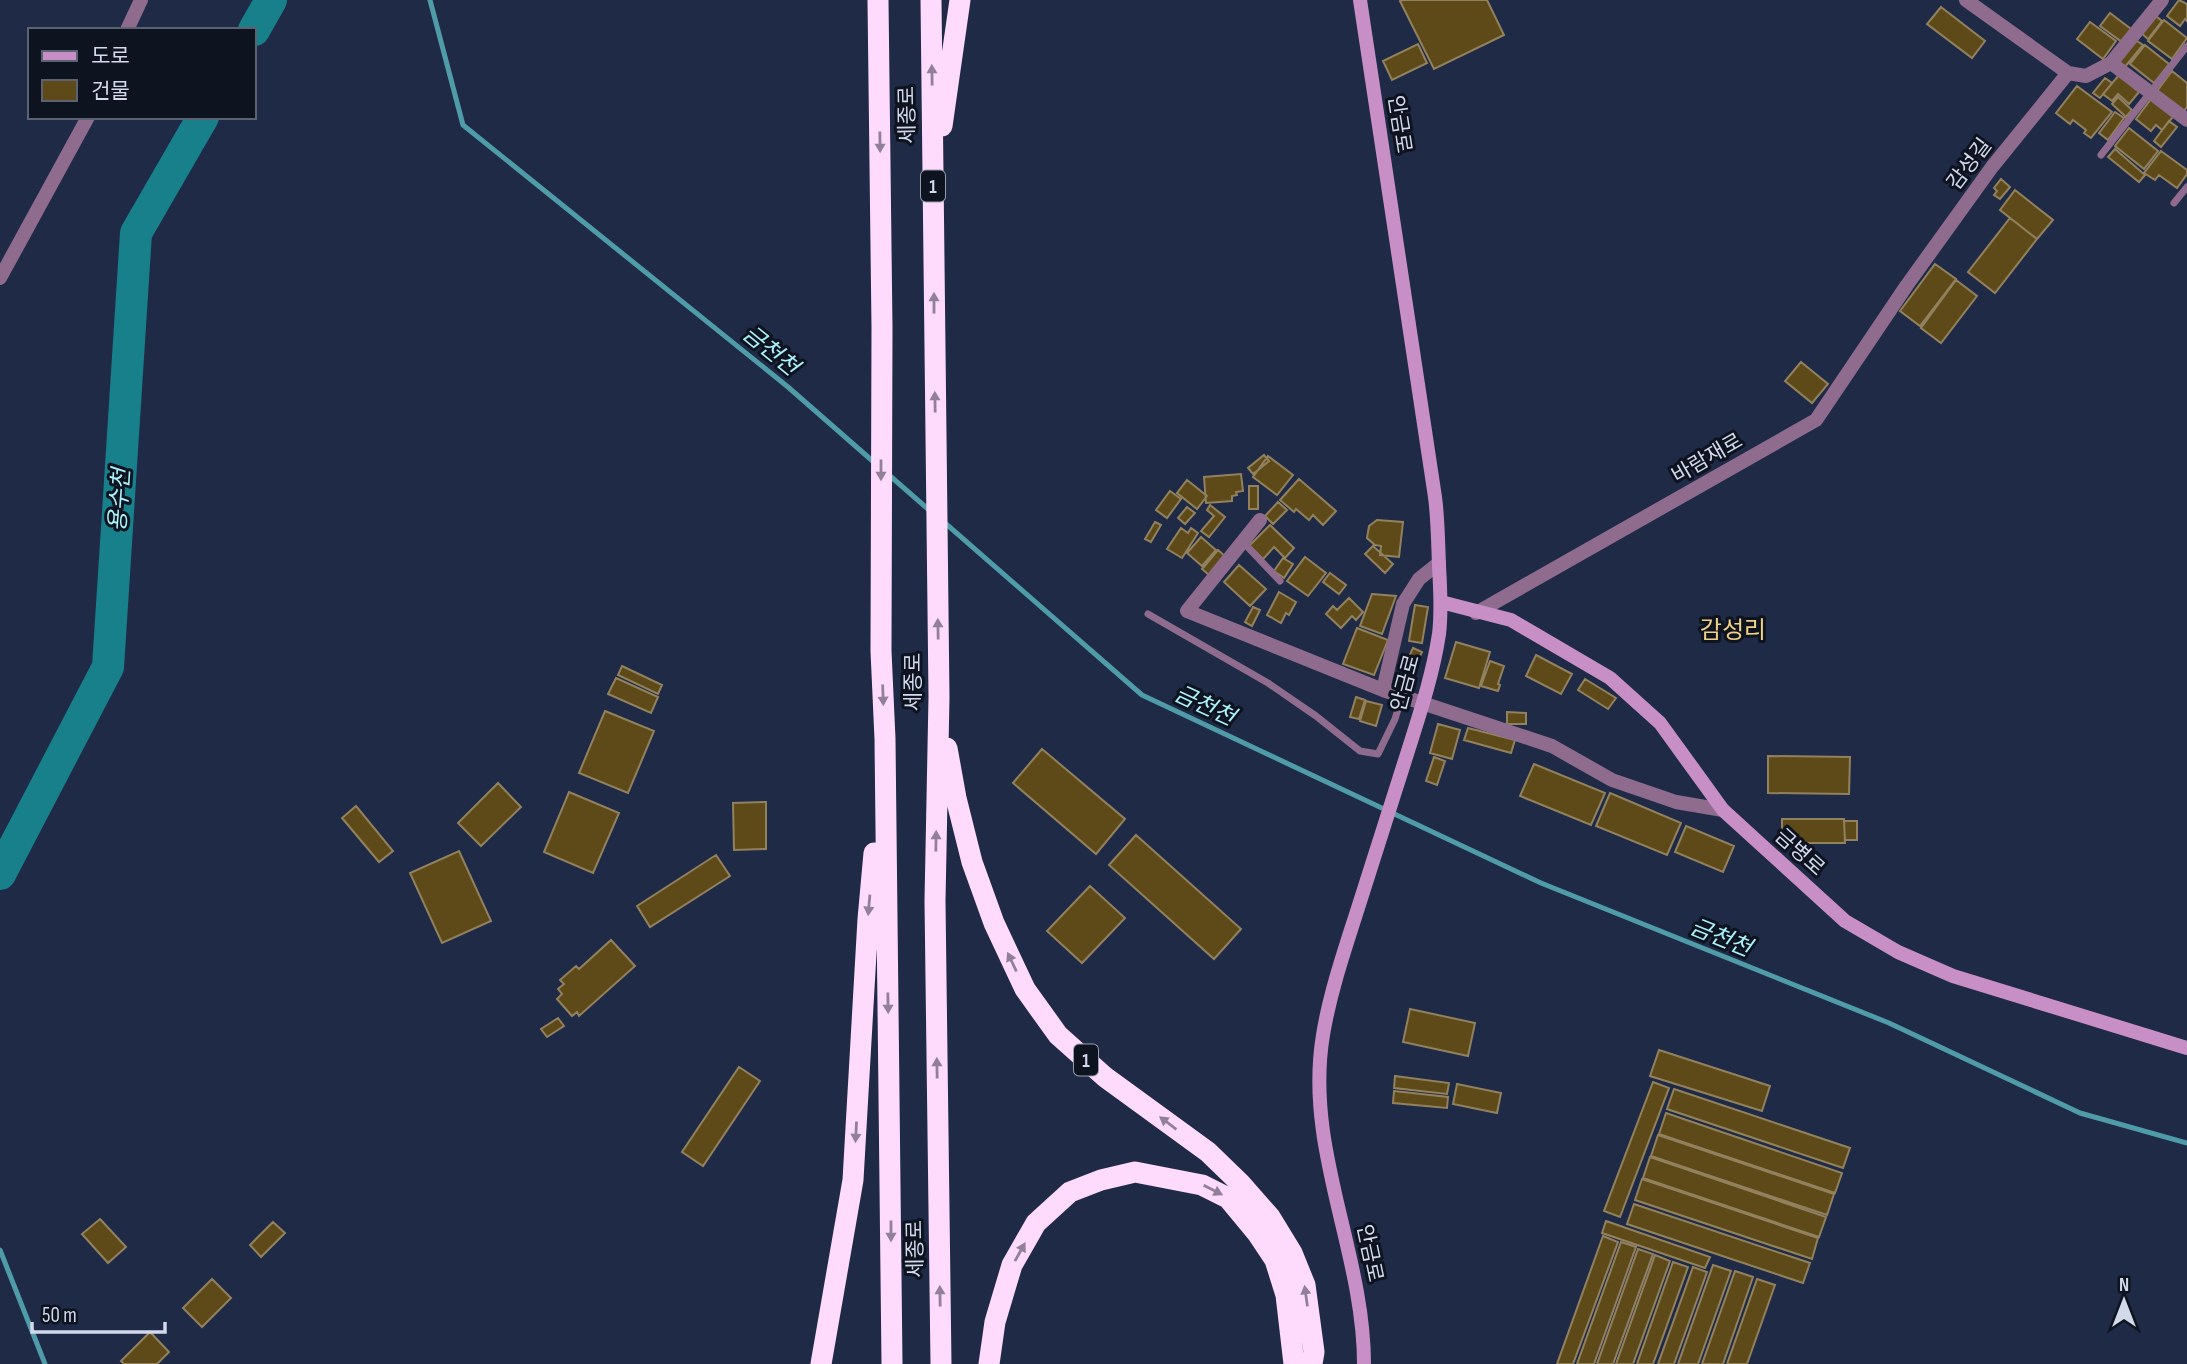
<svg xmlns="http://www.w3.org/2000/svg" width="2187" height="1364" viewBox="0 0 2187 1364" font-family="'Sofia Sans Condensed','Noto Sans KR',sans-serif">
  <style>
    .lines { fill: none; stroke-linecap: round; stroke-linejoin: round }
    .stream { stroke: #4f9ba8; stroke-width: 5 }
    .river { stroke: #17808b; stroke-width: 32 }
    .building { fill: #5e4a19; stroke: #91815e; stroke-width: 2 }
    .lane { stroke: #8f6c8e; stroke-width: 7 }
    .street { stroke: #8f6c8e; stroke-width: 14 }
    .secondary { stroke: #c88fc7; stroke-width: 14 }
    .highway { stroke: #fedafd; stroke-width: 21 }
    .oneway { fill: #92809a }
    .labels { text-anchor: middle; stroke-width: 6; stroke-linejoin: round; paint-order: stroke }
    .shield { fill: #0e1320; stroke: #969eae; stroke-width: 2 }
    .shield-label { font-size: 19px; font-weight: bold; fill: #d1d9eb }
    .street-label { font-size: 21px; fill: #d1d9eb; stroke: #0e1320 }
    .water-label { font-size: 23px; font-style: italic; fill: #abf1fb; stroke: #0e1320 }
    .quarter-label { font-size: 24px; fill: #f0d085; stroke: #0e1320 }
  </style>
  <rect width="100%" height="100%" fill="#1f2a46"/>
  <g class="lines">
    <path class="stream" d="M 430,0 L 463,125 L 788,387 L 876,464
      M 889,475 L 929,510
      M 945,523 L 1142,695 L 1541,883 L 1889,1023 L 2080,1113 L 2187,1143
      M 0,1250 L 45,1364"/>
    <path class="river" d="M 254,30 L 271,0
      M 0,874 L 108,667 L 136,233 L 203,117"/>
  </g>
  <path class="building" d="M 1403,0 L 1487,0 L 1504,35 L 1434,69 L 1400,1 Z
    M 2179,0 L 2187,4 L 2187,21 L 2185,19 L 2180,26 L 2167,16 Z
    M 1941,7 L 1985,41 L 1972,58 L 1927,24 Z
    M 2110,13 L 2131,29 L 2122,42 L 2100,26 Z
    M 2156,16 L 2162,21 L 2148,39 L 2141,33 Z
    M 2164,20 L 2187,38 L 2172,59 L 2148,41 Z
    M 2090,22 L 2116,41 L 2103,59 L 2077,39 Z
    M 2134,39 L 2143,45 L 2124,68 L 2116,61 Z
    M 1418,44 L 1427,63 L 1392,80 L 1383,61 Z
    M 2145,45 L 2169,64 L 2154,83 L 2130,64 Z
    M 2172,71 L 2187,83 L 2187,107 L 2183,112 L 2157,91 Z
    M 2119,75 L 2139,92 L 2129,104 L 2118,94 L 2112,101 L 2103,94 Z
    M 2105,78 L 2112,83 L 2100,98 L 2093,93 Z
    M 2077,86 L 2112,112 L 2091,138 L 2084,133 L 2086,130 L 2073,120 L 2070,124 L 2056,113 Z
    M 2118,97 L 2132,110 L 2126,117 L 2112,104 Z
    M 2151,99 L 2173,117 L 2162,130 L 2156,125 L 2151,131 L 2136,119 Z
    M 2115,112 L 2124,118 L 2108,140 L 2099,133 Z
    M 2169,121 L 2177,127 L 2161,147 L 2154,141 Z
    M 2129,128 L 2158,151 L 2144,169 L 2115,146 Z
    M 2115,149 L 2145,175 L 2139,182 L 2108,157 Z
    M 2161,151 L 2187,170 L 2187,174 L 2177,188 L 2159,175 L 2155,180 L 2144,173 Z
    M 2001,179 L 2010,187 L 2000,199 L 1994,195 L 1997,191 L 1994,188 Z
    M 2015,190 L 2053,220 L 2037,239 L 2000,210 Z
    M 2010,218 L 2037,239 L 1995,293 L 1968,272 Z
    M 1935,264 L 1956,279 L 1920,326 L 1900,311 Z
    M 1956,280 L 1977,296 L 1941,343 L 1921,328 Z
    M 1801,362 L 1828,384 L 1812,403 L 1785,381 Z
    M 1264,455 L 1269,461 L 1253,474 L 1248,468 Z
    M 1268,456 L 1293,475 L 1277,495 L 1253,477 Z
    M 1241,474 L 1243,491 L 1236,492 L 1237,495 L 1232,496 L 1232,501 L 1206,503 L 1204,477 Z
    M 1299,479 L 1336,511 L 1323,525 L 1313,515 L 1309,520 L 1296,509 L 1294,512 L 1280,500 Z
    M 1187,480 L 1207,496 L 1197,509 L 1177,493 Z
    M 1249,486 L 1258,486 L 1258,509 L 1249,509 Z
    M 1170,491 L 1181,499 L 1167,518 L 1156,510 Z
    M 1278,502 L 1287,510 L 1273,524 L 1265,516 Z
    M 1210,505 L 1225,517 L 1209,537 L 1201,531 L 1214,516 L 1207,510 Z
    M 1187,507 L 1195,513 L 1185,524 L 1178,518 Z
    M 1377,520 L 1403,522 L 1399,557 L 1380,555 L 1381,546 L 1375,545 L 1367,538 L 1369,526 Z
    M 1155,522 L 1161,525 L 1151,542 L 1145,539 Z
    M 1270,525 L 1294,548 L 1285,558 L 1274,547 L 1263,559 L 1249,546 Z
    M 1181,528 L 1188,533 L 1191,528 L 1198,533 L 1182,558 L 1167,549 Z
    M 1201,537 L 1216,550 L 1202,566 L 1187,553 Z
    M 1373,546 L 1393,564 L 1385,573 L 1365,554 Z
    M 1218,550 L 1225,556 L 1209,575 L 1202,569 Z
    M 1305,557 L 1326,573 L 1308,596 L 1287,581 Z
    M 1283,558 L 1293,564 L 1284,578 L 1274,571 Z
    M 1239,565 L 1266,589 L 1250,606 L 1224,582 Z
    M 1330,573 L 1346,585 L 1339,594 L 1323,582 Z
    M 1279,592 L 1296,602 L 1289,615 L 1286,613 L 1281,623 L 1267,615 Z
    M 1372,594 L 1396,596 L 1382,634 L 1360,626 Z
    M 1349,598 L 1363,612 L 1356,620 L 1352,616 L 1341,628 L 1326,614 L 1333,606 L 1337,610 Z
    M 1415,605 L 1428,607 L 1422,643 L 1409,641 Z
    M 1253,607 L 1260,610 L 1252,626 L 1245,622 Z
    M 1357,628 L 1388,640 L 1374,675 L 1343,664 Z
    M 1456,642 L 1490,652 L 1479,688 L 1445,678 Z
    M 1413,648 L 1422,652 L 1414,669 L 1405,665 Z
    M 1536,655 L 1572,674 L 1561,694 L 1526,676 Z
    M 1490,661 L 1504,666 L 1498,684 L 1500,685 L 1498,691 L 1481,686 Z
    M 622,666 L 662,685 L 658,694 L 618,675 Z
    M 616,678 L 658,697 L 651,713 L 608,694 Z
    M 1585,679 L 1616,698 L 1608,709 L 1578,690 Z
    M 1356,697 L 1365,700 L 1359,719 L 1350,717 Z
    M 1366,701 L 1382,705 L 1376,726 L 1360,721 Z
    M 605,711 L 654,731 L 628,793 L 579,773 Z
    M 1507,712 L 1526,713 L 1526,724 L 1507,724 Z
    M 1438,724 L 1460,730 L 1452,759 L 1430,753 Z
    M 1468,728 L 1515,740 L 1511,753 L 1464,740 Z
    M 1042,749 L 1125,819 L 1096,854 L 1013,783 Z
    M 1768,756 L 1850,757 L 1849,794 L 1768,793 Z
    M 1434,757 L 1445,761 L 1437,785 L 1426,781 Z
    M 1534,764 L 1605,793 L 1591,825 L 1520,796 Z
    M 498,783 L 521,807 L 481,846 L 458,823 Z
    M 569,792 L 619,813 L 593,873 L 544,852 Z
    M 1610,793 L 1681,823 L 1667,855 L 1596,826 Z
    M 766,802 L 766,849 L 734,850 L 733,803 Z
    M 356,806 L 393,851 L 379,862 L 342,818 Z
    M 1782,819 L 1844,819 L 1845,843 L 1782,843 Z
    M 1844,821 L 1857,821 L 1857,840 L 1845,840 Z
    M 1686,826 L 1734,846 L 1723,872 L 1675,852 Z
    M 1136,835 L 1241,929 L 1214,959 L 1109,865 Z
    M 459,851 L 491,921 L 442,943 L 410,873 Z
    M 716,855 L 730,876 L 650,927 L 637,906 Z
    M 1090,886 L 1125,918 L 1082,963 L 1047,931 Z
    M 611,940 L 635,966 L 579,1016 L 577,1012 L 572,1016 L 557,999 L 562,994 L 558,989 L 564,984 L 560,980 L 576,966 L 579,969 Z
    M 1410,1009 L 1475,1023 L 1468,1056 L 1403,1042 Z
    M 558,1018 L 564,1026 L 547,1037 L 541,1029 Z
    M 1659,1050 L 1770,1086 L 1762,1111 L 1650,1076 Z
    M 739,1067 L 760,1081 L 703,1166 L 682,1152 Z
    M 1395,1076 L 1449,1083 L 1447,1094 L 1394,1088 Z
    M 1653,1082 L 1669,1088 L 1620,1217 L 1604,1211 Z
    M 1457,1084 L 1501,1093 L 1497,1113 L 1453,1104 Z
    M 1674,1089 L 1850,1148 L 1843,1168 L 1667,1109 Z
    M 1394,1091 L 1448,1097 L 1447,1108 L 1393,1103 Z
    M 1666,1113 L 1842,1173 L 1835,1193 L 1659,1134 Z
    M 1658,1135 L 1834,1194 L 1827,1215 L 1651,1156 Z
    M 1650,1157 L 1826,1217 L 1819,1237 L 1643,1178 Z
    M 1642,1179 L 1818,1238 L 1812,1259 L 1635,1200 Z
    M 1634,1204 L 1810,1263 L 1803,1283 L 1627,1224 Z
    M 100,1219 L 126,1247 L 108,1263 L 82,1234 Z
    M 1606,1221 L 1710,1257 L 1705,1268 L 1602,1233 Z
    M 273,1222 L 285,1233 L 261,1257 L 250,1245 Z
    M 1603,1236 L 1618,1242 L 1573,1364 L 1557,1364 Z
    M 1621,1242 L 1636,1247 L 1594,1364 L 1577,1364 Z
    M 1638,1249 L 1653,1254 L 1613,1364 L 1597,1364 Z
    M 1655,1255 L 1670,1261 L 1633,1364 L 1616,1364 Z
    M 1673,1262 L 1688,1267 L 1653,1364 L 1637,1364 Z
    M 1713,1265 L 1731,1271 L 1698,1364 L 1678,1364 Z
    M 1693,1267 L 1707,1272 L 1674,1364 L 1658,1364 Z
    M 1735,1271 L 1753,1277 L 1723,1364 L 1702,1364 Z
    M 212,1279 L 231,1298 L 202,1327 L 183,1308 Z
    M 1757,1279 L 1775,1285 L 1747,1364 L 1727,1364 Z
    M 150,1332 L 169,1352 L 157,1364 L 124,1364 L 121,1361 Z"/>
  <g class="lines">
    <path class="lane" d="M 2101,155 L 2187,46
      M 2174,203 L 2187,187
      M 1243,542 L 1280,581
      M 1148,614 L 1268,683 L 1316,716 L 1360,751 L 1378,754 L 1395,719 L 1402,696"/>
    <path class="street" d="M 1966,0 L 2068,73 L 2086,76 L 2111,63 L 2187,120
      M 127,30 L 141,0
      M 2111,63 L 2162,0
      M 0,278 L 88,117
      M 1260,520 L 1187,611 L 1383,690 L 1403,604 L 1419,579 L 1439,563
      M 1476,613 L 1816,420 L 1907,285 L 1992,167 L 2068,73
      M 1383,690 L 1552,746 L 1612,780 L 1676,802 L 1723,810"/>
    <path class="secondary" d="M 1360,0 L 1435,497 C 1438,520 1438,542 1439,565 C 1440,588 1442,611 1439,634 C 1433,674 1420,713 1408,751 C 1391,803 1375,856 1358,908 C 1345,949 1330,992 1323,1035 C 1304,1148 1364,1252 1364,1364
      M 1441,602 L 1511,620 L 1610,678 L 1660,723 L 1723,810 L 1845,921 L 1898,952 L 1953,976 L 2187,1048"/>
    <path class="highway" d="M 878,0 L 882,328 L 881,651 L 885,739 L 892,1364
      M 931,0 L 939,697 L 935,901 L 941,1364
      M 942,126 L 960,0
      M 947,748 L 956,798 L 972,862 L 994,923 L 1025,989 L 1058,1035 L 1105,1077 L 1208,1152 L 1240,1183 L 1270,1217 L 1292,1253 L 1305,1285 L 1314,1352 L 1312,1364
      M 821,1364 L 853,1180 L 868,919 L 874,853
      M 989,1364 L 995,1322 L 1012,1265 L 1036,1223 L 1070,1192 L 1101,1180 L 1135,1172 L 1202,1185 L 1228,1198 L 1257,1233 L 1275,1260 L 1286,1295 L 1294,1364"/>
  </g>
  <defs><path id="oneway-solid" d="M-6-.8H1V-3.2L6.5 0L1 3.2V.8H-6Z" transform="scale(1.75)"/></defs>
  <g class="oneway">
    <use href="#oneway-solid" transform="translate(932 75) rotate(-91)"/>
    <use href="#oneway-solid" transform="translate(880 142) rotate(89)"/>
    <use href="#oneway-solid" transform="translate(934 303) rotate(-90)"/>
    <use href="#oneway-solid" transform="translate(935 402) rotate(-91)"/>
    <use href="#oneway-solid" transform="translate(881 470) rotate(90)"/>
    <use href="#oneway-solid" transform="translate(938 629) rotate(-91)"/>
    <use href="#oneway-solid" transform="translate(883 695) rotate(88)"/>
    <use href="#oneway-solid" transform="translate(936 841) rotate(-89)"/>
    <use href="#oneway-solid" transform="translate(869 905) rotate(95)"/>
    <use href="#oneway-solid" transform="translate(1012 962) rotate(-115)"/>
    <use href="#oneway-solid" transform="translate(888 1003) rotate(89)"/>
    <use href="#oneway-solid" transform="translate(937 1068) rotate(-91)"/>
    <use href="#oneway-solid" transform="translate(1168 1123) rotate(-143)"/>
    <use href="#oneway-solid" transform="translate(856 1132) rotate(93)"/>
    <use href="#oneway-solid" transform="translate(1213 1190) rotate(27)"/>
    <use href="#oneway-solid" transform="translate(891 1231) rotate(90)"/>
    <use href="#oneway-solid" transform="translate(1020 1252) rotate(-61)"/>
    <use href="#oneway-solid" transform="translate(940 1296) rotate(-91)"/>
    <use href="#oneway-solid" transform="translate(1306 1296) rotate(-98)"/>
  </g>
  <g class="labels">
    <g class="shield">
      <rect x="921" y="170.5" width="24" height="31" rx="5"/>
      <rect x="1074" y="1044.5" width="24" height="31" rx="5"/>
    </g>
    <g class="shield-label">
      <text x="933" y="193">1</text>
      <text x="1086" y="1067">1</text>
    </g>
    <g class="street-label">
      <text transform="translate(907 115) rotate(-91)" y="7">세종로</text>
      <text transform="translate(1400 124) rotate(81)" y="7">안금로</text>
      <text transform="translate(1969 164) rotate(-53)" y="7">감성길</text>
      <text transform="translate(1707 458) rotate(-30)" y="7">바람재로</text>
      <text transform="translate(913 682) rotate(-90)" y="7">세종로</text>
      <text transform="translate(1405 683) rotate(-75)" y="7">안금로</text>
      <text transform="translate(1800 852) rotate(42)" y="7">금병로</text>
      <text transform="translate(915 1249) rotate(-91)" y="7">세종로</text>
      <text transform="translate(1370 1253) rotate(78)" y="7">안금로</text>
    </g>
    <g class="water-label">
      <text transform="translate(771 350) rotate(39)" y="8">금천천</text>
      <text transform="translate(119 500) rotate(-86)" y="8">용수천</text>
      <text transform="translate(1205 705) rotate(25)" y="8">금천천</text>
      <text transform="translate(1721 937) rotate(22)" y="8">금천천</text>
    </g>
    <g class="quarter-label">
      <text x="1733" y="638">감성리</text>
    </g>
  </g>
  <rect x="28" y="28" width="228" height="91" fill="#0e1320" stroke="#5c6271" stroke-width="2"/>
  <rect x="42" y="51" width="35" height="10" fill="#c88fc7" stroke="#5c6271" stroke-width="2"/>
  <text x="91" y="63" font-size="21" fill="#d1d9eb">도로</text>
  <rect x="42" y="80" width="35" height="21" fill="#5e4a19" stroke="#5c6271" stroke-width="2"/>
  <text x="91" y="98" font-size="21" fill="#d1d9eb">건물</text>
  <g transform="translate(2124 1301)" stroke="#0e1320" stroke-width="5" paint-order="stroke">
  <path d="M0-5L12 26L0 18L-12 26Z" fill="#d1d9eb"/>
  <text y="-10" font-size="19" font-weight="bold" text-anchor="middle" fill="#d1d9eb">N</text>
  </g>
  <path d="M32 1322v10h133v-10" fill="none" stroke="#d1d9eb" stroke-width="3.5"/>
  <text x="42" y="1322" font-size="21" fill="#d1d9eb" stroke="#0e1320" stroke-width="5" paint-order="stroke">50 m</text>
</svg>
